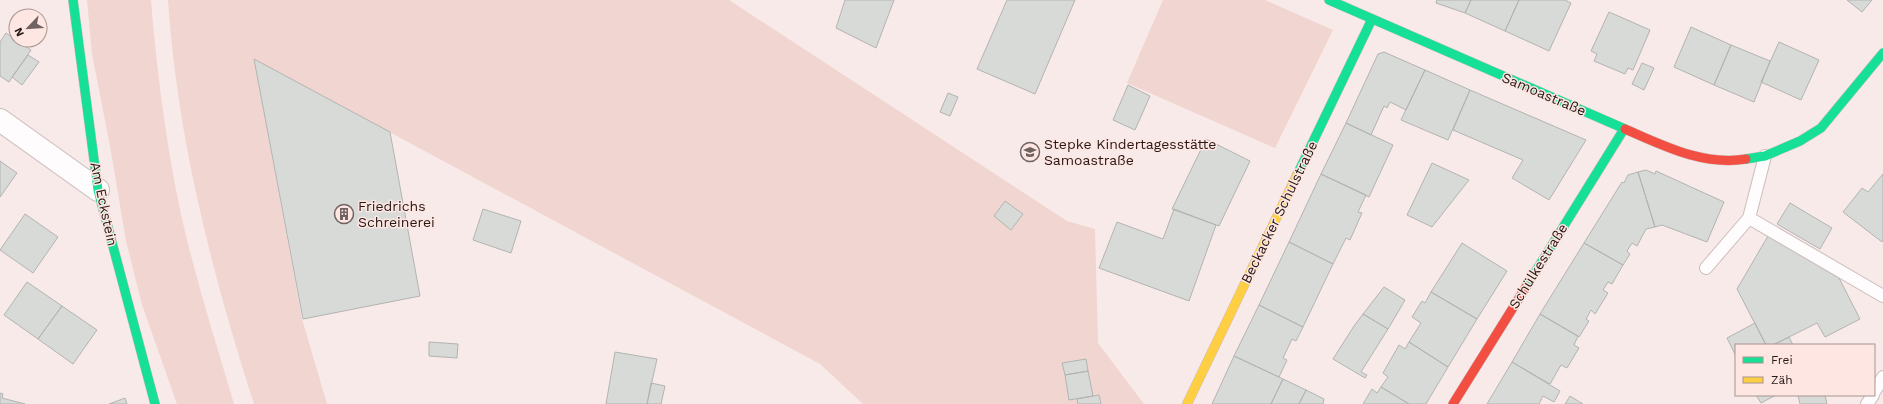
<svg xmlns="http://www.w3.org/2000/svg" width="1883" height="404" viewBox="0 0 1883 404" font-family="'Work Sans',sans-serif">
  <style>
    .green { fill: #f1d5d0 }
    .building { fill: #d8dad8; stroke: #b2b4b2 }
    .lines { fill: none; stroke-linecap: round; stroke-linejoin: round }
    .lane-casing { stroke: #cbbdbb; stroke-width: 14 }
    .street-casing { stroke: #cbbdbb; stroke-width: 24 }
    .fast-casing { stroke: #cbbdbb; stroke-width: 10 }
    .slow-casing { stroke: #cbbdbb; stroke-width: 10 }
    .jam-casing { stroke: #cbbdbb; stroke-width: 10 }
    .lane { stroke: #fefcfc; stroke-width: 12 }
    .street { stroke: #fefcfc; stroke-width: 22 }
    .fast { stroke: #16e098; stroke-width: 9 }
    .slow { stroke: #ffcf43; stroke-width: 9 }
    .jam { stroke: #f24e42; stroke-width: 9 }
    .labels { text-anchor: middle; stroke-width: 3; stroke-linejoin: round; paint-order: stroke }
    .street-label { font-size: 14px; fill: #261917; stroke: #fee6e2 }
    .poi-label { font-size: 14px; fill: #261917; stroke: #fee6e2; text-anchor: start }
  </style>
  <rect width="100%" height="100%" fill="#f8eae8"/>
  <path class="green" d="M 87,0 L 151,0 C 156,63 164,127 176,190 C 190,262 213,333 234,404 L 177,404 L 142,305 L 126,241 L 110,146 L 92,54 Z
    M 168,0 L 729,0 L 1067,221 L 1095,229 L 1098,343 L 1144,404 L 863,404 L 820,364 L 254,59 L 302,319 L 327,404 L 254,404 C 212,274 177,137 168,0 Z
    M 1163,0 L 1265,0 L 1333,30 L 1275,148 L 1127,83 Z"/>
  <path class="building" d="M 845,0 L 894,0 L 876,48 L 836,28 Z
    M 1007,0 L 1075,0 L 1035,94 L 977,69 Z
    M 1436,0 L 1471,0 L 1465,13 L 1436,3 L 1437,1 Z
    M 1471,0 L 1519,0 L 1505,31 L 1465,13 Z
    M 1519,0 L 1565,0 L 1571,3 L 1549,51 L 1505,31 Z
    M 1847,0 L 1872,0 L 1862,12 Z
    M 1609,12 L 1650,30 L 1633,70 L 1628,68 L 1625,74 L 1594,61 L 1597,54 L 1591,51 Z
    M 1691,27 L 1731,45 L 1714,85 L 1674,67 Z
    M 6,33 L 31,50 L 9,82 L 0,76 L 0,42 Z
    M 1779,42 L 1819,60 L 1801,100 L 1761,82 Z
    M 1731,45 L 1770,61 L 1754,102 L 1714,85 Z
    M 1384,52 L 1425,70 L 1406,110 L 1390,102 L 1387,108 L 1384,106 L 1371,135 L 1346,123 L 1378,54 Z
    M 28,55 L 39,62 L 22,85 L 12,77 Z
    M 254,59 L 390,132 L 420,296 L 303,319 Z
    M 1642,63 L 1654,68 L 1644,90 L 1632,84 Z
    M 1425,70 L 1470,90 L 1448,140 L 1401,120 Z
    M 1128,85 L 1150,96 L 1135,130 L 1113,120 Z
    M 1470,90 L 1586,140 L 1549,200 L 1512,178 L 1523,160 L 1453,130 Z
    M 948,93 L 958,97 L 950,116 L 940,112 Z
    M 1346,123 L 1393,145 L 1369,197 L 1321,174 Z
    M 1206,139 L 1250,161 L 1219,226 L 1172,209 Z
    M 0,161 L 17,173 L 0,197 Z
    M 1432,163 L 1469,180 L 1432,227 L 1407,215 Z
    M 1646,170 L 1655,174 L 1656,171 L 1724,202 L 1707,242 L 1662,225 L 1655,227 L 1638,172 Z
    M 1638,172 L 1655,227 L 1646,229 L 1637,246 L 1632,243 L 1627,251 L 1630,254 L 1623,265 L 1584,243 L 1622,182 L 1624,183 L 1628,175 Z
    M 1321,174 L 1366,195 L 1358,212 L 1362,213 L 1350,240 L 1346,238 L 1333,264 L 1289,242 Z
    M 1883,174 L 1883,240 L 1882,242 L 1843,212 L 1862,188 L 1868,192 Z
    M 1005,201 L 1023,214 L 1011,230 L 994,216 Z
    M 1790,203 L 1832,228 L 1820,249 L 1777,224 Z
    M 483,209 L 521,221 L 511,253 L 473,240 Z
    M 1174,209 L 1216,225 L 1189,301 L 1099,268 L 1117,222 L 1163,239 Z
    M 25,214 L 58,237 L 33,273 L 0,250 Z
    M 1768,236 L 1839,278 L 1860,319 L 1825,337 L 1817,323 L 1773,345 L 1766,345 L 1737,289 Z
    M 1289,242 L 1333,264 L 1303,327 L 1259,305 Z
    M 1462,243 L 1507,271 L 1477,319 L 1431,292 Z
    M 1584,243 L 1623,265 L 1612,284 L 1608,282 L 1603,290 L 1608,293 L 1595,314 L 1591,310 L 1586,319 L 1589,321 L 1579,337 L 1540,314 Z
    M 27,282 L 62,306 L 38,339 L 4,315 Z
    M 1384,287 L 1405,300 L 1388,329 L 1363,314 Z
    M 1431,292 L 1477,319 L 1448,367 L 1409,342 L 1421,323 L 1412,317 L 1422,301 L 1425,303 Z
    M 1259,305 L 1303,327 L 1296,341 L 1292,339 L 1283,358 L 1287,360 L 1279,377 L 1234,356 Z
    M 62,306 L 97,330 L 73,364 L 38,339 Z
    M 1363,314 L 1388,329 L 1361,372 L 1367,375 L 1365,378 L 1333,359 L 1354,326 Z
    M 1540,314 L 1578,336 L 1574,345 L 1579,348 L 1567,368 L 1561,365 L 1550,384 L 1512,362 Z
    M 1755,323 L 1766,345 L 1736,345 L 1736,356 L 1727,338 Z
    M 1789,337 L 1793,345 L 1773,345 Z
    M 429,342 L 458,344 L 457,358 L 429,356 Z
    M 1409,342 L 1448,367 L 1426,404 L 1409,404 L 1381,387 L 1388,377 L 1383,373 L 1399,345 L 1405,349 Z
    M 615,352 L 657,359 L 647,404 L 606,404 Z
    M 1234,356 L 1283,379 L 1271,404 L 1212,404 Z
    M 1086,359 L 1088,371 L 1065,375 L 1062,363 Z
    M 1512,362 L 1560,391 L 1554,402 L 1543,396 L 1539,404 L 1487,404 Z
    M 1088,371 L 1093,396 L 1069,400 L 1065,375 Z
    M 1283,379 L 1306,390 L 1299,404 L 1271,404 Z
    M 651,383 L 665,386 L 661,404 L 647,404 Z
    M 1381,387 L 1409,404 L 1363,404 L 1372,389 L 1377,393 Z
    M 1306,390 L 1324,399 L 1323,404 L 1299,404 Z
    M 0,393 L 3,394 L 2,398 L 25,404 L 0,404 Z
    M 1099,395 L 1101,404 L 1078,404 L 1077,399 Z
    M 1756,395 L 1776,395 L 1761,403 Z
    M 1798,395 L 1825,395 L 1827,404 L 1800,404 Z
    M 1570,396 L 1583,404 L 1565,404 Z
    M 125,398 L 127,404 L 109,404 Z"/>
  <g class="lines">
    <defs>
      <path id="lane" d="M 1749,218 L 1883,296
        M 1706,268 L 1749,218 L 1765,156
        M 1874,392 L 1883,377
        M 1867,404 L 1873,395"/>
      <path id="street" d="M 0,120 L 98,190"/>
      <path id="fast" d="M 73,0 L 98,190 L 155,404
        M 1329,0 L 1625,129
        M 1746,159 L 1765,156 L 1800,141 L 1821,128 L 1883,53
        M 1297,175 L 1372,19
        M 1526,287 L 1624,129"/>
      <path id="slow" d="M 1187,404 L 1297,175"/>
      <path id="jam" d="M 1625,129 C 1664,146 1703,166 1746,159
        M 1453,404 L 1526,287"/>
    </defs>
    <use href="#lane" class="lane-casing"/>
    <use href="#street" class="street-casing"/>
    <use href="#fast" class="fast-casing"/>
    <use href="#slow" class="slow-casing"/>
    <use href="#jam" class="jam-casing"/>
    <use href="#lane" class="lane"/>
    <use href="#street" class="street"/>
    <use href="#fast" class="fast"/>
    <use href="#slow" class="slow"/>
    <use href="#jam" class="jam"/>
  </g>
  <defs>
    <symbol id="school-ring" viewBox="-11 -11 22 22"><circle r="9.5" fill="#fee6e2" stroke="#706260" stroke-width="1.5"/><path d="M0-5L7-2L0 1L-7-2ZM-4 1L0 2.5L4 1V4Q0 6-4 4Z" fill="#706260"/></symbol>
    <symbol id="building-ring" viewBox="-11 -11 22 22"><circle r="9.5" fill="#fee6e2" stroke="#706260" stroke-width="1.5"/><path d="M-4-6H4V6H1V3H-1V6H-4ZM-2.5-4.3h1.7v1.8h-1.7ZM.8-4.3h1.7v1.8H.8ZM-2.5-1h1.7V.8h-1.7ZM.8-1h1.7V.8H.8Z" fill="#706260"/></symbol>
  </defs>
  <g fill-rule="evenodd">
    <use href="#school-ring" x="1019" y="141" width="22" height="22"/>
    <use href="#building-ring" x="333" y="203" width="22" height="22"/>
  </g>
  <g class="labels">
    <g class="street-label">
      <text transform="translate(1544 94) rotate(23)" y="5">Samoastraße</text>
      <text transform="translate(104 204) rotate(78)" y="5">Am Eckstein</text>
      <text transform="translate(1279 212) rotate(-64)" y="5">Beckacker Schulstraße</text>
      <text transform="translate(1538 266) rotate(-58)" y="5">Schülkestraße</text>
    </g>
    <g class="poi-label">
      <text x="1044" y="149">Stepke Kindertagesstätte<tspan x="1044" dy="16">Samoastraße</tspan></text>
      <text x="358" y="211">Friedrichs<tspan x="358" dy="16">Schreinerei</tspan></text>
    </g>
  </g>
  <rect x="1735" y="344" width="140" height="52" fill="#fee6e2" stroke="#a89491"/>
  <rect x="1743" y="357" width="20" height="6" fill="#16e098" stroke="#a89491"/>
  <text x="1771" y="364" font-size="12" fill="#261917">Frei</text>
  <rect x="1743" y="377" width="20" height="6" fill="#ffcf43" stroke="#a89491"/>
  <text x="1771" y="384" font-size="12" fill="#261917">Zäh</text>
  <g transform="translate(28 28) rotate(245)"><circle r="19" fill="#fee6e2" stroke="#a89491"/>
  <path d="M0-3L7 15L0 10L-7 15Z" fill="#706260"/>
  <text y="-6" font-size="11" font-weight="bold" text-anchor="middle" fill="#261917">N</text>
  </g>
</svg>
